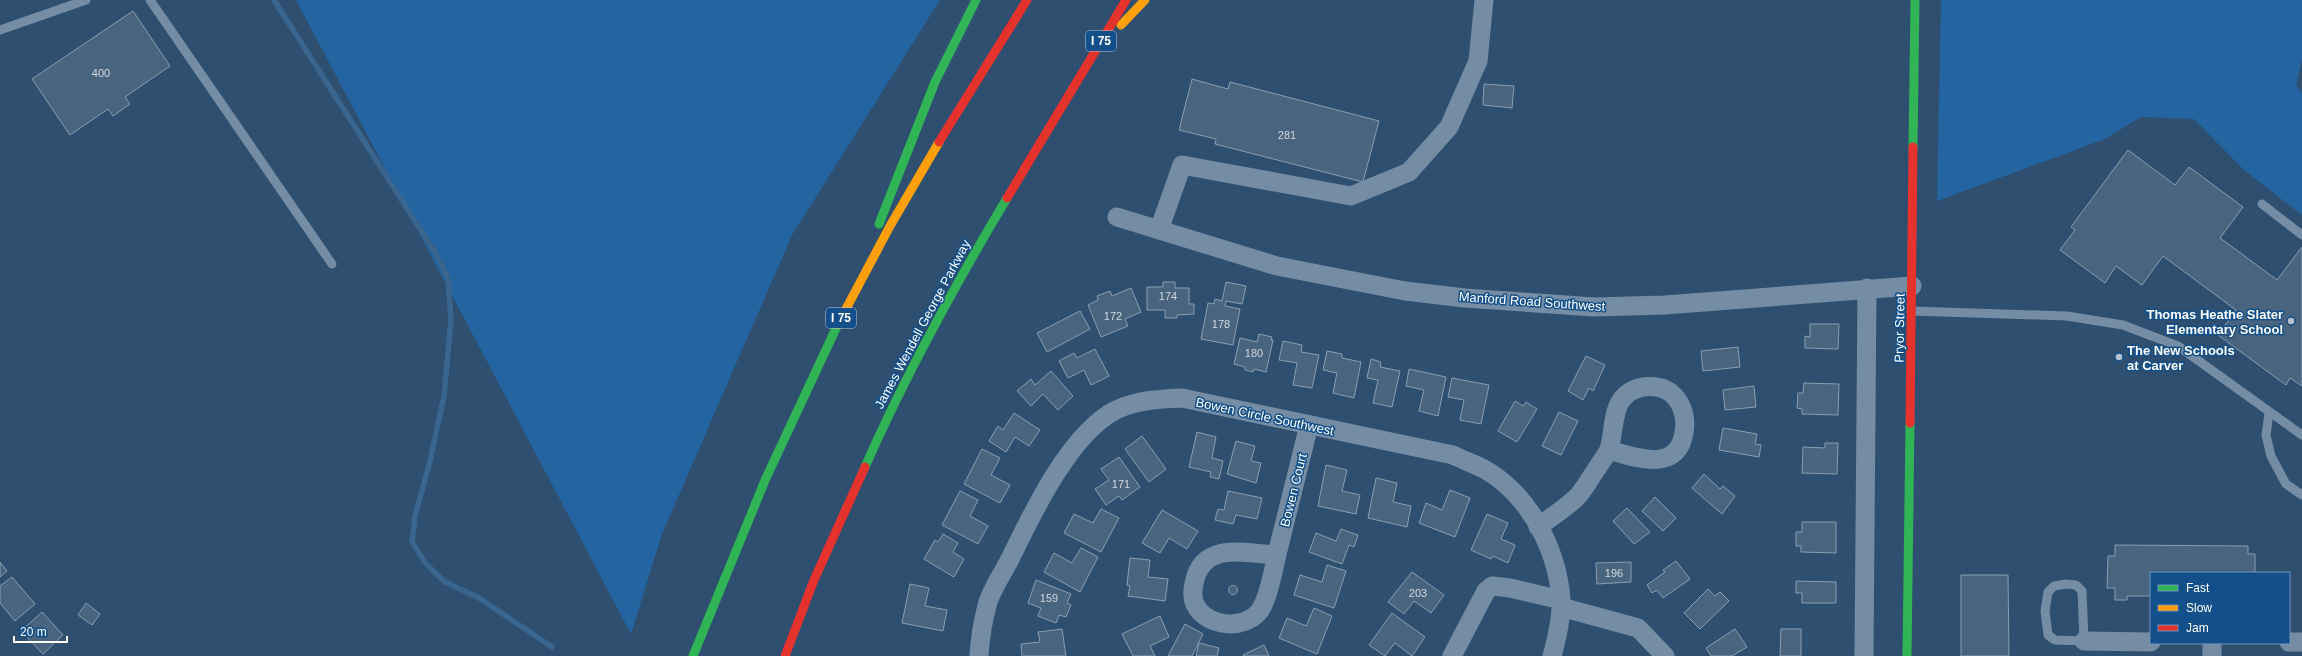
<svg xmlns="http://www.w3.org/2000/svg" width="2302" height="656" viewBox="0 0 2302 656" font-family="Arial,sans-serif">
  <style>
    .green { fill: #2464a0 }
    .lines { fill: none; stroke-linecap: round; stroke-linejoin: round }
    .stream { stroke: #39658f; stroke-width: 5.5 }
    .building { fill: #49647e; stroke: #899eb2 }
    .lane { stroke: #758da4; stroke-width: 9 }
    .street { stroke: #758da4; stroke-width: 19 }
    .fast { stroke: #30b455; stroke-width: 9 }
    .slow { stroke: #ff9f0a; stroke-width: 9 }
    .jam { stroke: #e5322d; stroke-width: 9 }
    .poi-dot { fill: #b6c1cd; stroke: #134f8a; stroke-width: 1.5 }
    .labels { text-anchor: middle; stroke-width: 3; stroke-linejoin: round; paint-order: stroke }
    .number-label { font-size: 11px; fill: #d2d8df }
    .shield { fill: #134f8a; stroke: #b8cadc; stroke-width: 1 }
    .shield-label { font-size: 12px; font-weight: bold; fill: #fff }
    .street-label { font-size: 13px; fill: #fff; stroke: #134f8a }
    .poi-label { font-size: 13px; font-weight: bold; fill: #fff; stroke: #134f8a; text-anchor: end }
  </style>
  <rect width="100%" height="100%" fill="#2e4f6f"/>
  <path class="green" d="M 296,0 L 940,0 L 792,235 L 662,534 L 631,634 Z
    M 1941,0 L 2302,0 L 2302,60 L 2296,85 L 2302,93 L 2302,215 L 2244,170 L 2194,119 L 2141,117 L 2105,139 L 1937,201 Z"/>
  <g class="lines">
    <path class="stream" d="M 274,0 L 436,254 L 448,278 L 451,320 L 444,396 L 429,465 L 415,516 L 412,542 L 426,564 L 445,582 L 479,598 L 552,647"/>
  </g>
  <path class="building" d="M 133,11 L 170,66 L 125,97 L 130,104 L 113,116 L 108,109 L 70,135 L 32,79 Z
    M 1192,79 L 1228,89 L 1230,82 L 1379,121 L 1363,182 L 1215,144 L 1216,139 L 1179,130 Z
    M 1484,84 L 1514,86 L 1512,108 L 1483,105 Z
    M 2128,150 L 2175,185 L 2189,167 L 2243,207 L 2220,238 L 2277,280 L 2302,247 L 2302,386 L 2290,378 L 2286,385 L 2218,335 L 2236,310 L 2163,256 L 2142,285 L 2116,266 L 2105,283 L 2060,250 L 2075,230 L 2071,227 Z
    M 1163,282 L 1175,282 L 1175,288 L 1189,288 L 1189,304 L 1194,304 L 1194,314 L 1177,315 L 1177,318 L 1165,318 L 1165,310 L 1147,310 L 1147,287 L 1163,287 Z
    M 1226,282 L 1246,286 L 1242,304 L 1226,301 L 1225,306 L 1240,309 L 1233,345 L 1201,339 L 1208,303 L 1214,304 L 1215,299 L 1222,301 Z
    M 1131,288 L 1141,312 L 1125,319 L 1128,326 L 1101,337 L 1088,305 L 1098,300 L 1097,296 L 1110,291 L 1112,296 Z
    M 1080,311 L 1090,329 L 1047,352 L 1037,333 Z
    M 1810,324 L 1839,324 L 1838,349 L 1805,348 L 1805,336 L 1810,337 Z
    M 1259,334 L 1272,337 L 1271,340 L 1273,340 L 1266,372 L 1254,369 L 1253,372 L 1245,370 L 1245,367 L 1234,364 L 1240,338 L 1257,342 Z
    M 1283,341 L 1302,345 L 1301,352 L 1319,355 L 1312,388 L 1293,385 L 1297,363 L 1279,360 Z
    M 1738,347 L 1740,367 L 1703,371 L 1701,351 Z
    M 1095,349 L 1109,376 L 1091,385 L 1084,370 L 1068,378 L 1059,361 L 1074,353 L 1077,358 Z
    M 1327,351 L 1342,354 L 1342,358 L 1361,362 L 1354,398 L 1333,393 L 1337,373 L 1323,370 Z
    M 1586,356 L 1605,365 L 1593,391 L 1589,388 L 1583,400 L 1568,391 Z
    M 1371,359 L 1381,362 L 1380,367 L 1400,371 L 1392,407 L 1373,403 L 1378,380 L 1367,378 Z
    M 1409,369 L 1446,377 L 1438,416 L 1419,411 L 1424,390 L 1406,386 Z
    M 1051,371 L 1073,396 L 1058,410 L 1043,394 L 1031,406 L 1017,391 L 1031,379 L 1035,385 Z
    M 1452,378 L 1489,385 L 1481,424 L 1460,420 L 1464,400 L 1448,397 Z
    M 1804,383 L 1839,384 L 1838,415 L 1802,414 L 1802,409 L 1797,408 L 1798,393 L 1803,393 Z
    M 1754,386 L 1756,407 L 1725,410 L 1723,390 Z
    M 1515,401 L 1523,406 L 1526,402 L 1537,409 L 1517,442 L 1498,431 Z
    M 1559,412 L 1578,421 L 1561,455 L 1542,446 Z
    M 1014,413 L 1040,430 L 1029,446 L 1015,437 L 1006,452 L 989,441 L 998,426 L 1003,430 Z
    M 1723,428 L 1757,434 L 1755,444 L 1761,445 L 1759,457 L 1719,450 Z
    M 1197,432 L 1216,437 L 1212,458 L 1223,461 L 1219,479 L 1210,477 L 1211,472 L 1189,467 Z
    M 1142,436 L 1166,469 L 1149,482 L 1125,449 Z
    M 1236,441 L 1255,446 L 1251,461 L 1261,463 L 1256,483 L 1227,474 Z
    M 1825,443 L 1838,443 L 1837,474 L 1802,473 L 1803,447 L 1825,448 Z
    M 982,449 L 1000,458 L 991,475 L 1010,485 L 1000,503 L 964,484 Z
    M 1119,457 L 1140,487 L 1122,500 L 1119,496 L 1106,505 L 1095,489 L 1109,480 L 1101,469 Z
    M 1326,465 L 1347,470 L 1342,491 L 1360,495 L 1356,514 L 1318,506 Z
    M 1704,474 L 1720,489 L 1723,486 L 1735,496 L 1722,514 L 1692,488 Z
    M 1376,478 L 1397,483 L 1393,502 L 1411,506 L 1407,527 L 1368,518 Z
    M 1450,490 L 1470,498 L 1455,537 L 1419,523 L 1426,503 L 1442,510 Z
    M 960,491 L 978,500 L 970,516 L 988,526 L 978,544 L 942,525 Z
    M 1228,491 L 1262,498 L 1257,519 L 1236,515 L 1233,524 L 1215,520 L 1218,509 L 1224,510 Z
    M 1655,497 L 1676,518 L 1663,531 L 1642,511 Z
    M 1627,508 L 1650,532 L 1634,544 L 1613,521 Z
    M 1101,509 L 1119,518 L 1101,552 L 1064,533 L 1074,514 L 1093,523 Z
    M 1162,510 L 1198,531 L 1187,549 L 1169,538 L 1160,553 L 1142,543 Z
    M 1487,514 L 1508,523 L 1501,539 L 1515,545 L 1508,563 L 1493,556 L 1491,559 L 1471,550 Z
    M 1802,522 L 1836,522 L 1836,553 L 1801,552 L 1801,546 L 1796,546 L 1796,532 L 1802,532 Z
    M 1341,529 L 1358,535 L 1354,547 L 1349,545 L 1342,564 L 1309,552 L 1316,533 L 1336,541 Z
    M 943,534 L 958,543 L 953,552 L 964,559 L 954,577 L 924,559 L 935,540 L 938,542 Z
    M 2115,545 L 2248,546 L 2248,554 L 2255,554 L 2255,573 L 2151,573 L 2151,596 L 2127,596 L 2127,600 L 2115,600 L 2115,588 L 2107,588 L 2108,556 L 2115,556 Z
    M 1081,548 L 1098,557 L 1080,592 L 1044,572 L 1054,553 L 1072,563 Z
    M 1130,558 L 1150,560 L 1148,577 L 1168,579 L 1165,601 L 1128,596 L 1130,586 L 1127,585 Z
    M 1676,561 L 1690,579 L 1663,598 L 1657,590 L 1652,593 L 1647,585 L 1665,572 L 1663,570 Z
    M 0,562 L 7,571 L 0,577 Z
    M 1631,562 L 1631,582 L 1597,584 L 1596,563 Z
    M 1327,565 L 1346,571 L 1334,608 L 1294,595 L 1300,575 L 1322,582 Z
    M 1412,572 L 1444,595 L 1431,613 L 1414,601 L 1404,614 L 1388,602 Z
    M 1961,575 L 2008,575 L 2009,656 L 1961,656 Z
    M 12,577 L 35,604 L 15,621 L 0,603 L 0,586 Z
    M 1036,580 L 1071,594 L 1067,603 L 1071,605 L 1066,617 L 1059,615 L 1056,623 L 1038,616 L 1041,608 L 1028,603 Z
    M 1796,581 L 1836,582 L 1836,603 L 1802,603 L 1802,593 L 1796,593 Z
    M 910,584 L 929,588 L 925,606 L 947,610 L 943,631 L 902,623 Z
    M1228.5 590a4.5 4.5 0 1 1 9 0a4.5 4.5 0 1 1-9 0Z
    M 1708,589 L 1715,596 L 1720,592 L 1729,601 L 1700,629 L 1684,613 Z
    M 86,603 L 100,614 L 92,625 L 78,615 Z
    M 1314,608 L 1332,616 L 1317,654 L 1279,638 L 1287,618 L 1306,626 Z
    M 42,612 L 63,635 L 43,654 L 21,631 Z
    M 1392,613 L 1425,637 L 1412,656 L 1395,643 L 1385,656 L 1369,645 Z
    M 1160,616 L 1169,637 L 1150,646 L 1155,656 L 1133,656 L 1122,634 Z
    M 1185,624 L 1203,634 L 1192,656 L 1168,656 Z
    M 1062,629 L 1066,656 L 1022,656 L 1021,644 L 1040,642 L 1038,632 Z
    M 1735,629 L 1747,647 L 1732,656 L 1711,656 L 1706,648 Z
    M 1781,629 L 1801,629 L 1801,656 L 1780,656 Z
    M 1199,643 L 1219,648 L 1217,656 L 1196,656 Z
    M 1264,645 L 1269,656 L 1244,656 L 1243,655 Z"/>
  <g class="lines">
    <path class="lane" d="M 150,0 L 332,264
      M 0,30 L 86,0
      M 2262,204 L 2302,235
      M 1912,311 L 2067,316 L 2123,325 L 2178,346 L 2302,435
      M 2269,413 L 2266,435 L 2271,456 L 2286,484 L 2302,495
      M 2066,584 L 2076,585 L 2082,591 L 2084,641 L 2055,640 L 2048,635 L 2045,611 L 2048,592 L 2054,586 Z"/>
    <path class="street" d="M 1117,217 L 1277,266 L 1405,291 L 1465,298 L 1594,307 L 1665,305 L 1912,286
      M 1159,230 L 1182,165 L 1351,196 L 1409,172 L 1449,127 L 1478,61 L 1484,0
      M 1538,527 C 1551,517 1566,508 1577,497 C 1585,489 1591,476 1598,467 C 1601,461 1607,455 1609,449 C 1614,434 1612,412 1622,399 C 1635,383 1663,382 1676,398 C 1684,408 1686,421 1684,433 C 1677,473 1636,458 1609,450
      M 1277,555 C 1241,553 1198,540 1193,590 C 1189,626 1249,637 1263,605 C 1271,588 1274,565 1279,546 C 1289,506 1299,466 1309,425
      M 1561,607 L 1638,628 L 1665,656
      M 2084,641 L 2151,642
      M 2289,642 L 2302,642
      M 2212,643 L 2212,656
      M 979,656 C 980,637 983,620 988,602 C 993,587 1003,573 1010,559 C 1032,514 1070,433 1116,410 C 1137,400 1159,399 1182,398 L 1453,455 C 1463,460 1474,464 1484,469 C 1529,494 1557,549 1561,599 C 1562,618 1557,638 1552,656
      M 1452,656 L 1486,591 L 1492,586 L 1510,588 L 1561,600
      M 1864,656 L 1867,288"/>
    <path class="fast" d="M 1913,147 L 1915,0
      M 879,224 L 935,82 L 976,0
      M 865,467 C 906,374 955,285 1007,198
      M 693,656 L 766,478 L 838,324
      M 1907,656 L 1910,423"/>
    <path class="slow" d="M 1121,25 L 1145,0
      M 838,324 L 890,226 L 939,142"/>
    <path class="jam" d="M 939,142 L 1027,0
      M 1007,198 L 1126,0
      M 1910,423 L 1913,147
      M 785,656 L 814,580 L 865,467"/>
  </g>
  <g class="poi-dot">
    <circle cx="2291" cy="321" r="4"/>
    <circle cx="2119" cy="357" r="4"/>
  </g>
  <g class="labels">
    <g class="number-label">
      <text x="101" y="77">400</text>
      <text x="1287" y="139">281</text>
      <text x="1168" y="300">174</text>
      <text x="1113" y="320">172</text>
      <text x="1221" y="328">178</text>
      <text x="1254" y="357">180</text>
      <text x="1121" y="488">171</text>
      <text x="1614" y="577">196</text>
      <text x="1418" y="597">203</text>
      <text x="1049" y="602">159</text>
    </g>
    <g class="shield">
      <rect x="1086" y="31" width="30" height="20" rx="3"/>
      <rect x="826" y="308" width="30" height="20" rx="3"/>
    </g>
    <g class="shield-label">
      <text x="1101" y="45">I 75</text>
      <text x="841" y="322">I 75</text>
    </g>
    <g class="street-label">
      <text transform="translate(1532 301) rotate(4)" y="5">Manford Road Southwest</text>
      <text transform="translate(922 324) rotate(-62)" y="5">James Wendell George Parkway</text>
      <text transform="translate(1899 328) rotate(-89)" y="5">Pryor Street</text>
      <text transform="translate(1265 416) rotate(12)" y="5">Bowen Circle Southwest</text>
      <text transform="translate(1293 490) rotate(-76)" y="5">Bowen Court</text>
    </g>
    <g class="poi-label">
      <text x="2283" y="319">Thomas Heathe Slater<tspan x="2283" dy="15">Elementary School</tspan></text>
      <text x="2127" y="355" text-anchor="start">The New Schools<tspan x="2127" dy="15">at Carver</tspan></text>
    </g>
  </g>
  <rect x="2150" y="572" width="140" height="72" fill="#134f8a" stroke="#7195b9"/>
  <rect x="2158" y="585" width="20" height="6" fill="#30b455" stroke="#7195b9"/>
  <text x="2186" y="592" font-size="12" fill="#ffffff">Fast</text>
  <rect x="2158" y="605" width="20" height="6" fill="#ff9f0a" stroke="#7195b9"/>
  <text x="2186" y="612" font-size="12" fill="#ffffff">Slow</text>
  <rect x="2158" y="625" width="20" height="6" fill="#e5322d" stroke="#7195b9"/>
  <text x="2186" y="632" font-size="12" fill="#ffffff">Jam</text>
  <path d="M14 636v6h53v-6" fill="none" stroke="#ffffff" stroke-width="2"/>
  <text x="20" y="636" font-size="12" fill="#ffffff" stroke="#134f8a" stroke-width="3" paint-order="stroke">20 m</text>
</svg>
